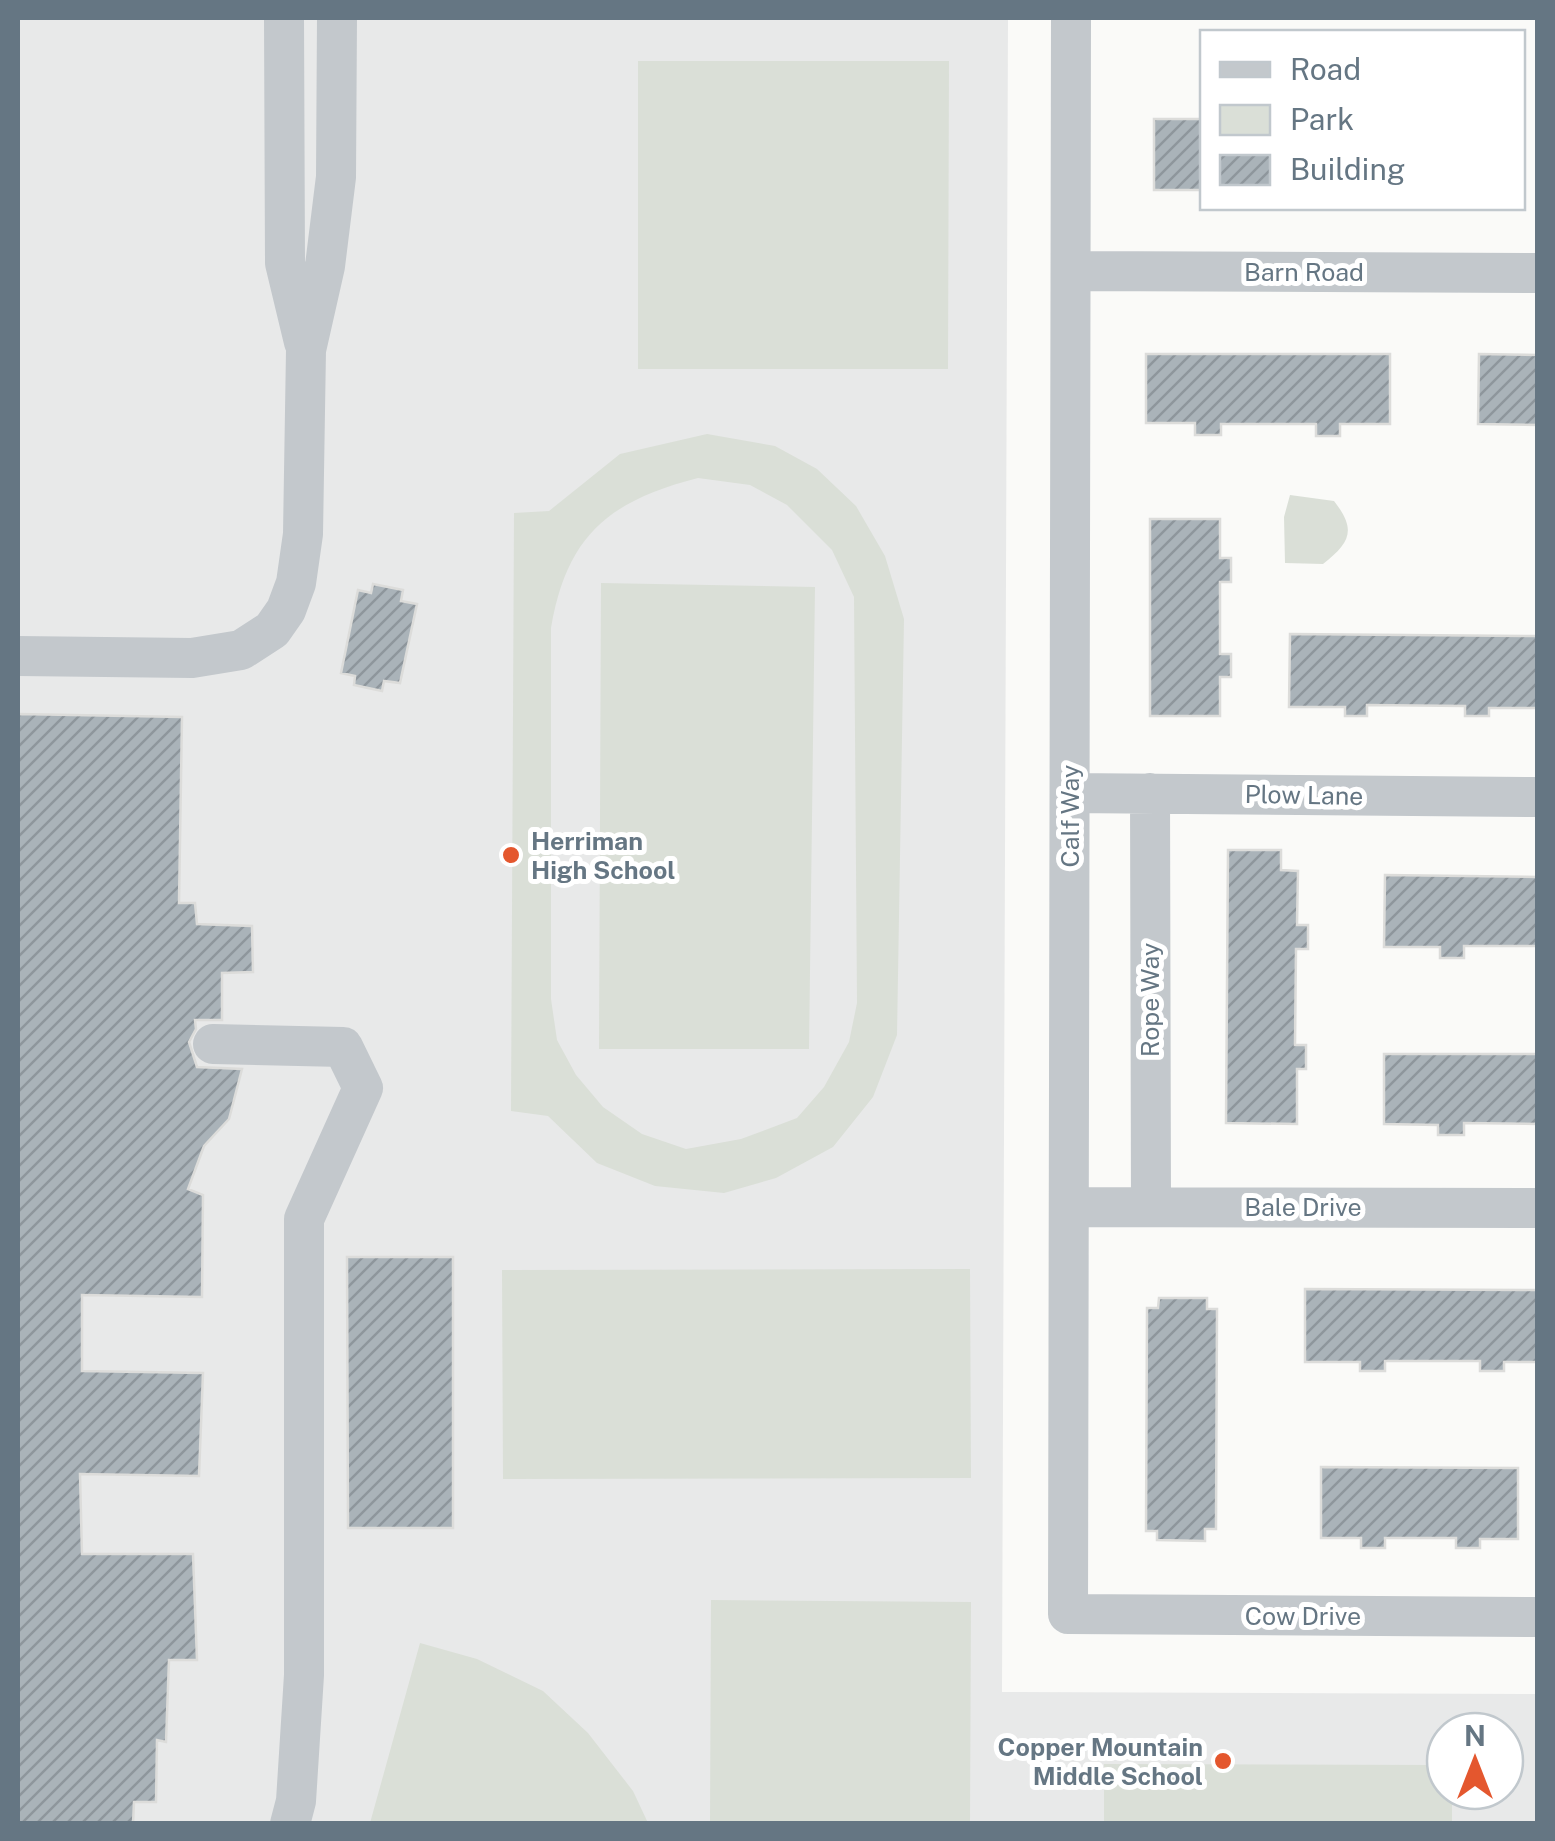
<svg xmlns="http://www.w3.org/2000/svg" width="1555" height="1841" viewBox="0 0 1555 1841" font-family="'Public Sans',sans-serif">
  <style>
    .built { fill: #e8e9e9; fill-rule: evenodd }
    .green { fill: #dadfd7; fill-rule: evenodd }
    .building { fill: url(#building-hatch); stroke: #dcdcda; stroke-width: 2.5 }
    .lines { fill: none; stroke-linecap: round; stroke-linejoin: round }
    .minor { stroke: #c3c8cc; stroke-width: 40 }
    .poi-dot { fill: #e4572e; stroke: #fff; stroke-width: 4 }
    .labels { text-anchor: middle; stroke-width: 10; stroke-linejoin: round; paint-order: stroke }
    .street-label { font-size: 25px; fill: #657683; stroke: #fff }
    .poi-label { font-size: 25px; font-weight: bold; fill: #657683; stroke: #fff; text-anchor: start }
  </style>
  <defs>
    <pattern id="building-hatch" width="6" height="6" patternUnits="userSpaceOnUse" patternTransform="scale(2.5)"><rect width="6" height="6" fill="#aab3b9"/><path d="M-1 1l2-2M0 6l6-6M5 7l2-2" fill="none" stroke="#8e969c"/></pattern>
  </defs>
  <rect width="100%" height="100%" fill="#fafaf8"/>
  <path class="built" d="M 18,18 L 1008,18 L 1002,1692 L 1537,1694 L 1537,1823 L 18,1823 ZM 1445,1731 L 1505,1731 L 1505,1791 L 1445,1791 Z"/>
  <path class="green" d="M 638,61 L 949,61 L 948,369 L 638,369 Z
    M 707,434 L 775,446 L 817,469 L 856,506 L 885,556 L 904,619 L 897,1035 L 873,1097 L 833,1147 L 776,1178 L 724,1193 L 655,1186 L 597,1163 L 548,1116 L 511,1111 L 514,513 L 549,511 L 620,454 ZM 698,478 L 750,485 L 787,505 L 832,550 L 854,597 L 857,1003 L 849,1042 L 824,1087 L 797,1118 L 741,1139 L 686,1149 L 642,1134 L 603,1107 L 576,1075 L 557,1040 L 551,999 L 551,628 C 567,535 609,501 698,478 Z
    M 1290,495 L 1334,501 C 1357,530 1350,543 1323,564 L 1285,563 L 1284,517 Z
    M 601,583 L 815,587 L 809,1049 L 599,1049 Z
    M 970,1269 L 971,1478 L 503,1479 L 502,1270 Z
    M 711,1600 L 971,1602 L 970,1823 L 710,1823 Z
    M 420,1643 L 477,1659 L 543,1691 L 588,1733 L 633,1791 L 648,1823 L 370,1823 Z
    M 1104,1764 L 1438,1765 L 1445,1772 L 1445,1791 L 1452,1791 L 1452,1823 L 1104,1823 Z"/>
  <path class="building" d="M 1154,119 L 1202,119 L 1202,190 L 1154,190 Z
    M 1146,354 L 1390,354 L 1390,424 L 1340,424 L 1340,436 L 1316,436 L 1316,424 L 1221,424 L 1221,435 L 1195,435 L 1195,423 L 1146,423 Z
    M 1479,354 L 1538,355 L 1538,425 L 1478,424 Z
    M 1150,519 L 1220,519 L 1220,558 L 1231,558 L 1231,582 L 1220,582 L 1220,654 L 1231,654 L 1231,677 L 1220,677 L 1220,716 L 1150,716 Z
    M 373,584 L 403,590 L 401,601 L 417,604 L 400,683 L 384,681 L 382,691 L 354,685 L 355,676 L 341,673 L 358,590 L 371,593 Z
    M 1290,634 L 1538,636 L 1538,708 L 1489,708 L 1489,716 L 1465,716 L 1465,706 L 1367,705 L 1367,716 L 1345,716 L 1345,707 L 1289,707 Z
    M 18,714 L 182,717 L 179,903 L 195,903 L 197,924 L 252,926 L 253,972 L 222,973 L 222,1020 L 195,1020 L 196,1029 L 189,1042 L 197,1067 L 242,1069 L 229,1119 L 204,1146 L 188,1189 L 203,1195 L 202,1297 L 82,1295 L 82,1371 L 203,1373 L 199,1476 L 80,1474 L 82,1554 L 193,1554 L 197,1660 L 169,1660 L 166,1742 L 157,1740 L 156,1802 L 134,1802 L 133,1824 L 18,1824 Z
    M 1228,850 L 1281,850 L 1281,870 L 1298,871 L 1297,925 L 1308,925 L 1308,949 L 1296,949 L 1295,1045 L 1306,1045 L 1306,1069 L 1297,1069 L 1297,1124 L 1226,1123 Z
    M 1385,875 L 1538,877 L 1538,946 L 1464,946 L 1464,958 L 1440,958 L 1440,947 L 1384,947 Z
    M 1384,1054 L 1538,1054 L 1538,1124 L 1464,1123 L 1464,1135 L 1438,1135 L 1438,1125 L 1384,1124 Z
    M 347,1257 L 453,1257 L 453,1528 L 348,1528 Z
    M 1305,1289 L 1538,1290 L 1538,1362 L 1504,1362 L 1504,1371 L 1480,1371 L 1480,1361 L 1385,1361 L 1385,1371 L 1360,1371 L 1360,1362 L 1305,1362 Z
    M 1159,1298 L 1207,1298 L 1207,1309 L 1217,1309 L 1216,1529 L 1205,1529 L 1205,1541 L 1157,1540 L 1157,1531 L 1146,1531 L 1147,1308 L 1158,1308 Z
    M 1321,1467 L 1518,1468 L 1518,1539 L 1480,1539 L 1480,1548 L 1456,1548 L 1456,1538 L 1385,1538 L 1385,1548 L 1361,1548 L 1361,1538 L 1321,1538 Z"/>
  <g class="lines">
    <path class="minor" d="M 284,18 L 285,263 L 304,342
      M 1071,18 L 1068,1614 L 1538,1617
      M 1071,271 L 1538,273
      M 18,656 L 192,658 L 241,650 L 272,630 L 286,610 L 296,583 L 303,534 L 306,350 L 325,266 L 336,177 L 337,18
      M 1070,793 L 1538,797
      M 1150,793 L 1151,1207
      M 213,1044 L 343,1047 L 363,1088 L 304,1219 L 304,1675 L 296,1801 L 290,1824
      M 1069,1207 L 1538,1208"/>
  </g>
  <g class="poi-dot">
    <circle cx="511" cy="855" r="10"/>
    <circle cx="1223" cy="1761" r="10"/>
  </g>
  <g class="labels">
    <g class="street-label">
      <text x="1304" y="281">Barn Road</text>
      <text transform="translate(1304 795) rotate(1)" y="9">Plow Lane</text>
      <text transform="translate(1070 816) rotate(-90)" y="9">Calf Way</text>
      <text transform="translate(1150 1000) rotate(-90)" y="9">Rope Way</text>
      <text x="1303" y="1216">Bale Drive</text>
      <text x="1303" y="1625">Cow Drive</text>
    </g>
    <g class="poi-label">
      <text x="531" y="850">Herriman<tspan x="531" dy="29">High School</tspan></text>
      <text x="1203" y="1756" text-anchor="end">Copper Mountain<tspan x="1203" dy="29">Middle School</tspan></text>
    </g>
  </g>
  <rect width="1555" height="1841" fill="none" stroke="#657683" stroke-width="40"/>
  <rect x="1200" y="30" width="325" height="180" fill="#ffffff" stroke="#c1c8cd" stroke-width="2.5"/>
  <rect x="1220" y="62" width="50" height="15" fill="#c3c8cc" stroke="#c1c8cd" stroke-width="2.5"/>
  <text x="1290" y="80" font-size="30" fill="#657683">Road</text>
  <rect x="1220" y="105" width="50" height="30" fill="#dadfd7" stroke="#c1c8cd" stroke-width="2.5"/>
  <text x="1290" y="130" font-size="30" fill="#657683">Park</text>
  <rect x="1220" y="155" width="50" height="30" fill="url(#building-hatch)" stroke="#c1c8cd" stroke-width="2.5"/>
  <text x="1290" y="180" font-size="30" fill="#657683">Building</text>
  <g transform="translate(1475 1761)"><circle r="48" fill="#ffffff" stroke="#c1c8cd" stroke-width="2.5"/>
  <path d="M0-8L18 38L0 25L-18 38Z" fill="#e4572e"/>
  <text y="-15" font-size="28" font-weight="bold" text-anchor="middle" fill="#657683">N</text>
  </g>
</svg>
